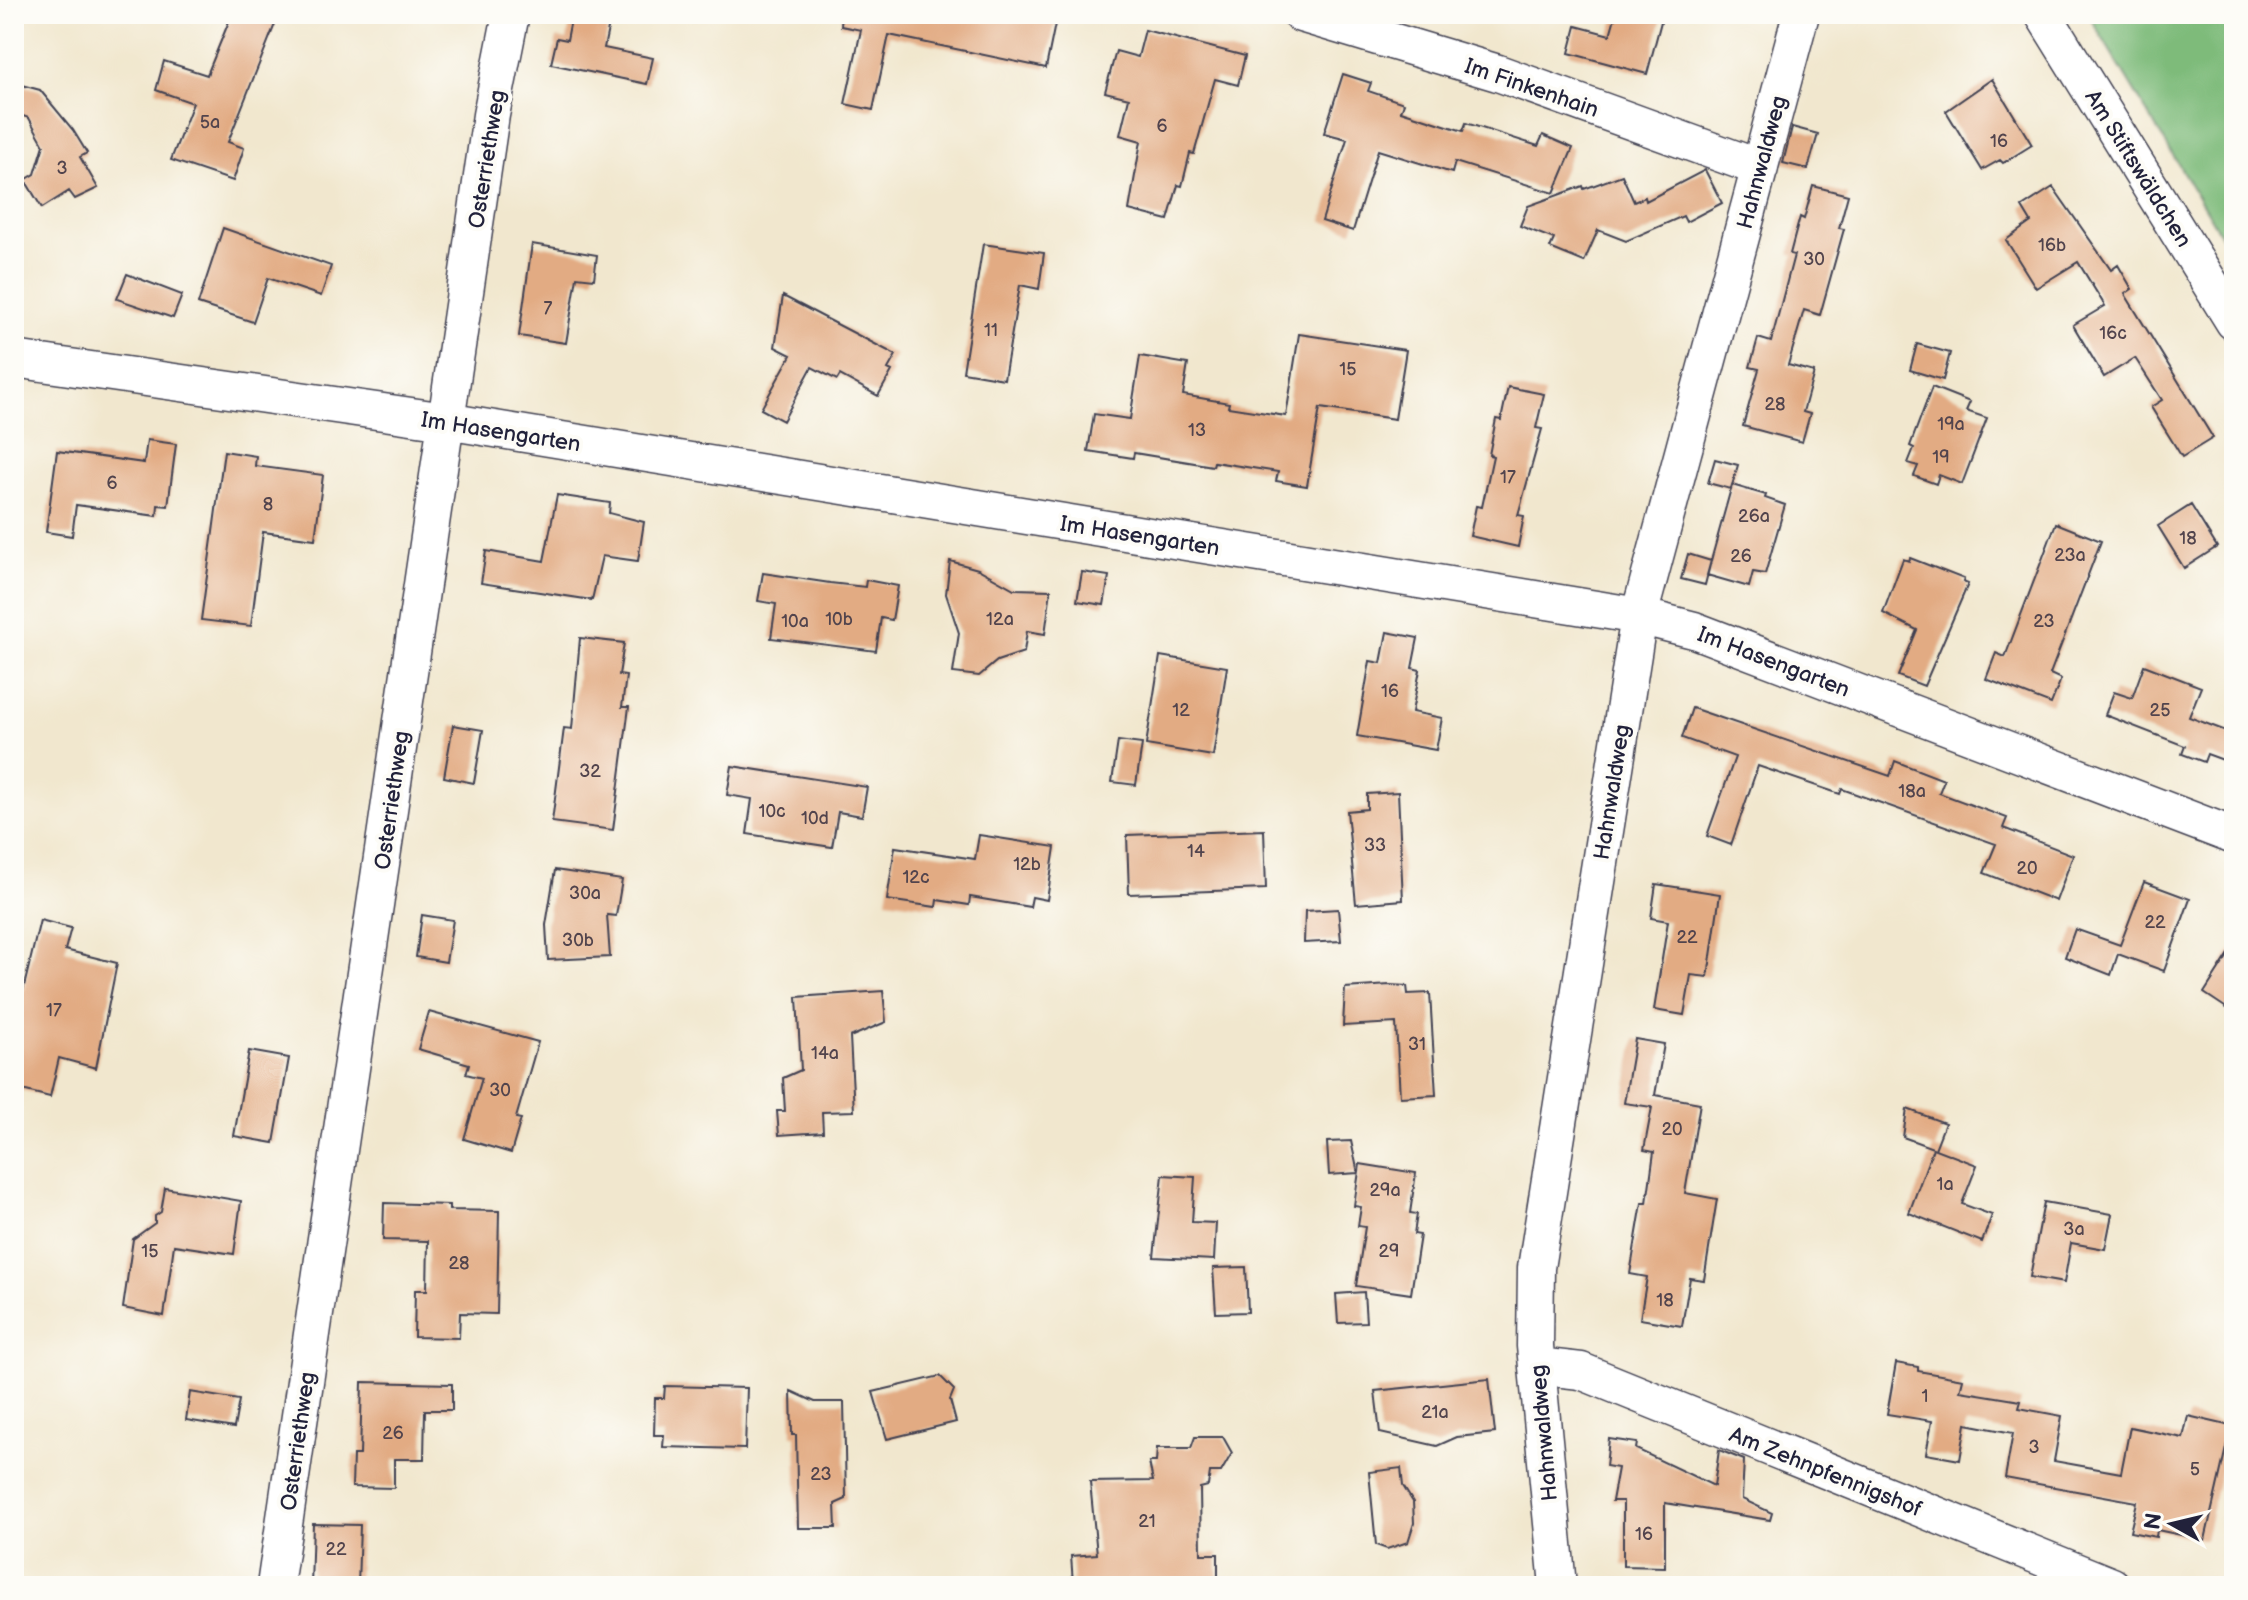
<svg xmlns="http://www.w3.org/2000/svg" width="2248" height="1600" viewBox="0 0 2248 1600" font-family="'Balsamiq Sans',sans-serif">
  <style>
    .forest { fill: #7ebb7a; stroke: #506e5a; stroke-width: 2 }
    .building { fill: #e2ab83 }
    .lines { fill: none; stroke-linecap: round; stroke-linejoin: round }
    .minor-casing { stroke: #414051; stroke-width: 39 }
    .minor { stroke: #fff; stroke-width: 36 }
    .labels { text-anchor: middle; stroke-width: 8; stroke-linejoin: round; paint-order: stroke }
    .number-label { font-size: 18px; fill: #52444d }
    .street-label { font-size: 22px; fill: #22223b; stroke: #fdfcf7 }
  </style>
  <rect width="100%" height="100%" fill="#fdfcf7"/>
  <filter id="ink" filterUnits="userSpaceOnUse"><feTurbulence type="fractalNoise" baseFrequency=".0125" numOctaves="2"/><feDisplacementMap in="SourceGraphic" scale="16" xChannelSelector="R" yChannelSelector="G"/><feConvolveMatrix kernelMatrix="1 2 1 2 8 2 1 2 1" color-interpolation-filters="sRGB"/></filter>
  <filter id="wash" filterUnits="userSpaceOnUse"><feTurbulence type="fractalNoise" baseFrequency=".006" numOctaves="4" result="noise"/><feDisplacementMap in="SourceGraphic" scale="32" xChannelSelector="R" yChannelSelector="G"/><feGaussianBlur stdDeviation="1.8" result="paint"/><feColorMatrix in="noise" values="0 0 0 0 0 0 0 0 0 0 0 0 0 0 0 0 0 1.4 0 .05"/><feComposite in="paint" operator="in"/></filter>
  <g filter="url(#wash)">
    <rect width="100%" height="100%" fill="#f1e7ce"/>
    <path class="forest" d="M 2088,14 L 2234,14 L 2234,257 Z"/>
    <g id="blocks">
      <path class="building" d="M 232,14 L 279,14 L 228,142 L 244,148 L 233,181 L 171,160 L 193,103 L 156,90 L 164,61 L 207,75 Z
        M 572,14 L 611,14 L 604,48 L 653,58 L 647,84 L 551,64 L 557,38 L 567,40 Z
        M 842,14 L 1057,14 L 1046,68 L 889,35 L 873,110 L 845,104 L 861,30 L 841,26 Z
        M 1616,14 L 1663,14 L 1647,74 L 1569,53 L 1576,26 L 1610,35 Z
        M 1145,30 L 1245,56 L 1238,85 L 1215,79 L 1194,154 L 1190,153 L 1182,186 L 1178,185 L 1168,220 L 1129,210 L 1141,141 L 1120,135 L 1129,98 L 1105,92 L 1116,51 L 1138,57 Z
        M 1343,74 L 1371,83 L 1368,91 L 1404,103 L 1401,111 L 1463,131 L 1466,123 L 1538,146 L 1543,135 L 1573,148 L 1554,193 L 1455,162 L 1452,173 L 1378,150 L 1353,231 L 1322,221 L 1347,139 L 1324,133 Z
        M 1992,79 L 2032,145 L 2003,163 L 2000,160 L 1982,170 L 1946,111 Z
        M 14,83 L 40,90 L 73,130 L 87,153 L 80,157 L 98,188 L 75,199 L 69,191 L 42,208 L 25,180 L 35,174 L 44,145 L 29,118 L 14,113 Z
        M 1792,127 L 1818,134 L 1808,169 L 1783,163 Z
        M 1705,170 L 1722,203 L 1686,222 L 1683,216 L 1626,241 L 1598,230 L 1584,262 L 1550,248 L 1554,239 L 1520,226 L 1528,206 L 1583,186 L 1584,189 L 1622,175 L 1634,202 L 1645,197 L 1646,201 Z
        M 1813,186 L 1848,195 L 1839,228 L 1844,229 L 1820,315 L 1804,310 L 1788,365 L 1814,372 L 1803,412 L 1810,414 L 1802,442 L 1743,426 L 1759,369 L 1750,367 L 1758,338 L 1771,342 L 1794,255 L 1790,254 L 1795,235 L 1800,217 L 1804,219 Z
        M 2053,187 L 2111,270 L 2118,265 L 2132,289 L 2125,294 L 2213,438 L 2182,457 L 2151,407 L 2162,400 L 2135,358 L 2104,377 L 2073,325 L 2105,306 L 2078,262 L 2036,288 L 2006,240 L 2031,222 L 2022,207 Z
        M 223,228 L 331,266 L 321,296 L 268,278 L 253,322 L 198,304 Z
        M 532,244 L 597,255 L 594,279 L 577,277 L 566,343 L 519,336 Z
        M 983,244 L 1044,253 L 1039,289 L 1020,285 L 1004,379 L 963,372 Z
        M 127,274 L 182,295 L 173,318 L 117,299 Z
        M 783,296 L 896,355 L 888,369 L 892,371 L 878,396 L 840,375 L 837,380 L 812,367 L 783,421 L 761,409 L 791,355 L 775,347 Z
        M 1299,334 L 1406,350 L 1395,419 L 1320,408 L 1307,486 L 1276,481 L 1278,472 L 1214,462 L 1213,466 L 1134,453 L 1133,458 L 1088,451 L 1094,414 L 1130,419 L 1140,356 L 1188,364 L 1183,395 L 1229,403 L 1228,407 L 1286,416 Z
        M 1917,344 L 1950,353 L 1943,380 L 1910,370 Z
        M 1508,387 L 1544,394 L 1536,428 L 1542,429 L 1518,515 L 1524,516 L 1518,547 L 1470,536 L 1476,506 L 1482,507 L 1493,456 L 1489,455 L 1496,419 L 1501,420 Z
        M 1932,387 L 1970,402 L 1966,411 L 1987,418 L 1962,484 L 1939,475 L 1936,484 L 1914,476 L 1918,466 L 1908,463 L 1914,448 L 1910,446 Z
        M 147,440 L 176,444 L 168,506 L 158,505 L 157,516 L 76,505 L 72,536 L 46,532 L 57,451 L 144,463 Z
        M 224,451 L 256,456 L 255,466 L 323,475 L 315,539 L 263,532 L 251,626 L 201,620 Z
        M 1715,459 L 1738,465 L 1731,489 L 1708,483 Z
        M 1732,485 L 1766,495 L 1765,498 L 1785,505 L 1765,574 L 1753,572 L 1749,587 L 1707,575 Z
        M 557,495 L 610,503 L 609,513 L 644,522 L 638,561 L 602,556 L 592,600 L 481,583 L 486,551 L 544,561 Z
        M 2191,505 L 2217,547 L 2184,568 L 2158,526 Z
        M 2056,523 L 2101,541 L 2050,674 L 2061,679 L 2051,704 L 1986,679 L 1996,653 L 2005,657 Z
        M 1688,554 L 1711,561 L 1705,585 L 1681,579 Z
        M 1910,558 L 1964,579 L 1963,582 L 1968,584 L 1924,686 L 1898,676 L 1917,630 L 1883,613 L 1903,559 L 1909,561 Z
        M 950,561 L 978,569 L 1014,589 L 1051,590 L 1045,634 L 1027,631 L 1024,652 L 997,661 L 979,676 L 953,673 L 959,633 L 946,594 Z
        M 1082,572 L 1109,576 L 1104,605 L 1077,601 Z
        M 763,573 L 830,583 L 865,587 L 866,580 L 898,586 L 892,620 L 881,618 L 876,651 L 771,638 L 776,604 L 758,601 Z
        M 1387,632 L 1418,638 L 1412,668 L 1420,670 L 1412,712 L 1442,718 L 1436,750 L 1357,736 L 1370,661 L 1381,663 Z
        M 580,638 L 624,643 L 619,675 L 626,676 L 622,707 L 629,707 L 613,830 L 552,822 L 564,728 L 572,729 Z
        M 1160,656 L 1227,667 L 1213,756 L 1146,745 Z
        M 2144,665 L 2201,687 L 2189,717 L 2234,734 L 2234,764 L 2207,754 L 2204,762 L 2182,754 L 2185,746 L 2105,715 L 2114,692 L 2132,698 Z
        M 1692,708 L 1890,776 L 1895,761 L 1944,780 L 1939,793 L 2007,818 L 2003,828 L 2073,855 L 2056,901 L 1984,873 L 1996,844 L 1842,789 L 1840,794 L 1758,766 L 1731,845 L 1707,836 L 1735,757 L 1682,738 Z
        M 453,725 L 483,730 L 474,783 L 444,777 Z
        M 1118,741 L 1142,744 L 1136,785 L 1112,782 Z
        M 732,766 L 867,787 L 862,816 L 838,812 L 832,847 L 747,834 L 752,799 L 727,795 Z
        M 1398,792 L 1403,900 L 1356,904 L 1347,811 L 1367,809 L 1367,794 Z
        M 1264,830 L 1266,889 L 1129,894 L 1127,835 Z
        M 979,835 L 1055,847 L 1047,900 L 1032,897 L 1030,907 L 970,897 L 969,905 L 937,900 L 936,907 L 887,900 L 895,847 L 975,859 Z
        M 555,870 L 622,880 L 616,916 L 607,915 L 610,957 L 548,960 L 546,925 Z
        M 2144,882 L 2190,899 L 2164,971 L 2118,954 L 2111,975 L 2065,957 L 2075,929 L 2120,945 Z
        M 1656,884 L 1720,894 L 1708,977 L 1691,975 L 1684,1015 L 1654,1010 L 1668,921 L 1651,918 Z
        M 1338,909 L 1341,941 L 1304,943 L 1305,911 Z
        M 422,915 L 453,920 L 446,962 L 416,957 Z
        M 40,920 L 71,928 L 65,950 L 117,963 L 96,1068 L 59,1058 L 50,1097 L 14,1088 L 14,1028 Z
        M 2234,946 L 2234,1013 L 2204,993 Z
        M 1390,985 L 1407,986 L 1408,994 L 1430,993 L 1436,1095 L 1400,1097 L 1396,1023 L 1343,1026 L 1345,988 Z
        M 883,991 L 886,1022 L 850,1037 L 854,1111 L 822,1112 L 823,1132 L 779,1135 L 777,1111 L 785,1111 L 783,1078 L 801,1070 L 797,997 Z
        M 429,1012 L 538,1042 L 516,1118 L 521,1119 L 511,1153 L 464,1139 L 482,1078 L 466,1074 L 469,1064 L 418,1049 Z
        M 1635,1039 L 1664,1044 L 1655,1095 L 1700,1103 L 1685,1193 L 1717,1199 L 1704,1280 L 1690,1278 L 1682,1326 L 1640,1319 L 1647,1277 L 1630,1274 L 1642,1203 L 1647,1203 L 1654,1152 L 1644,1150 L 1652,1107 L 1624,1103 Z
        M 249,1051 L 289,1058 L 274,1143 L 234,1136 Z
        M 1907,1109 L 1945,1123 L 1935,1149 L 1977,1165 L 1962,1204 L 1992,1215 L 1982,1242 L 1909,1213 L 1933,1148 L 1903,1137 Z
        M 1351,1141 L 1358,1173 L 1329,1175 L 1327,1142 Z
        M 1360,1164 L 1416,1173 L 1410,1213 L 1417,1214 L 1414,1234 L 1420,1235 L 1411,1294 L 1356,1286 L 1365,1227 L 1358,1226 L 1361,1207 L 1354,1206 Z
        M 1163,1175 L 1195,1177 L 1192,1222 L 1216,1223 L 1214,1260 L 1154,1257 Z
        M 165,1188 L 241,1201 L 234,1254 L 174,1245 L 164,1316 L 123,1308 L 133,1239 L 155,1223 L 155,1216 L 161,1212 Z
        M 2044,1202 L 2112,1214 L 2105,1249 L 2071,1243 L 2064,1283 L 2030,1277 Z
        M 384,1203 L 449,1205 L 449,1210 L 499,1211 L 497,1314 L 460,1313 L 459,1338 L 414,1337 L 415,1290 L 427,1290 L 428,1241 L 383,1240 Z
        M 1246,1267 L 1248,1312 L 1216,1313 L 1213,1268 Z
        M 1364,1292 L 1366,1322 L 1338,1323 L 1336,1294 Z
        M 1896,1363 L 1918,1367 L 1918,1371 L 1963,1379 L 1960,1391 L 2021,1401 L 2019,1408 L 2062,1416 L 2054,1461 L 2121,1473 L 2130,1427 L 2183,1438 L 2188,1416 L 2231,1426 L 2205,1540 L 2157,1530 L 2156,1537 L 2130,1532 L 2137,1502 L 2005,1478 L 2013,1433 L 1966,1424 L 1960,1460 L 1926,1454 L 1932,1421 L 1887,1414 Z
        M 940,1376 L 954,1390 L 950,1400 L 956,1422 L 887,1439 L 873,1392 Z
        M 1489,1379 L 1495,1433 L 1457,1437 L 1437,1446 L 1380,1433 L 1375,1391 Z
        M 362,1382 L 452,1384 L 452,1410 L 425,1410 L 424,1459 L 394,1459 L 394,1488 L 352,1487 L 353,1455 L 360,1455 Z
        M 665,1386 L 747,1388 L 745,1449 L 663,1447 L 664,1435 L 654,1435 L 655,1398 L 664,1398 Z
        M 791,1391 L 815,1402 L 844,1402 L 846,1499 L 835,1504 L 836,1528 L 798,1528 L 796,1435 L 792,1435 Z
        M 190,1392 L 239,1400 L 234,1428 L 186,1420 Z
        M 1195,1437 L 1223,1437 L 1232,1453 L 1221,1472 L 1210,1472 L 1208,1486 L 1200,1488 L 1201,1554 L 1218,1554 L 1218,1586 L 1073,1583 L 1071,1556 L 1097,1554 L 1090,1482 L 1153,1481 L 1149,1462 L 1156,1462 L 1157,1448 L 1191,1448 Z
        M 1609,1439 L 1637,1443 L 1636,1449 L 1714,1486 L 1719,1450 L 1744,1460 L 1742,1499 L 1772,1513 L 1770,1520 L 1665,1503 L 1665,1567 L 1623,1566 L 1623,1501 L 1612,1501 L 1618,1468 L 1606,1466 Z
        M 1401,1468 L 1403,1486 L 1413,1502 L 1414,1523 L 1408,1542 L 1387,1549 L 1376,1545 L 1369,1472 Z
        M 313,1524 L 360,1525 L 358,1586 L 311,1586 Z"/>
    </g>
  </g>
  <g filter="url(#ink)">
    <use href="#blocks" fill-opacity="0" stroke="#414051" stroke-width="2"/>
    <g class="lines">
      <defs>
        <path id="minor" d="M 1301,14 L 1498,73 L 1760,168
          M 2043,14 L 2234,322
          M 14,359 L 446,421 L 1639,616 L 1694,630 L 2234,836
          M 1537,1366 L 1581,1371 L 2112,1586
          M 275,1586 L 491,115 L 511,14
          M 1558,1586 L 1535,1346 L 1536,1268 L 1639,616 L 1801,14"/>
      </defs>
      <use href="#minor" class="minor-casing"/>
      <use href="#minor" class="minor"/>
    </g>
  </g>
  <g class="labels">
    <g class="number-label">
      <text x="210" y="128">5a</text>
      <text x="1162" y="132">6</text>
      <text x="1999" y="147">16</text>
      <text x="62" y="174">3</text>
      <text x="2052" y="251">16b</text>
      <text x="1814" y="265">30</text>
      <text x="548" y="314">7</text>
      <text x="991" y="336">11</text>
      <text x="2113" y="339">16c</text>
      <text x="1348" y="375">15</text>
      <text x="1775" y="410">28</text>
      <text x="1951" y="430">19a</text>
      <text x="1197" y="436">13</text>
      <text x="1941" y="463">19</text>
      <text x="1508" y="483">17</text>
      <text x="112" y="489">6</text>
      <text x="268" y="510">8</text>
      <text x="1754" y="522">26a</text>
      <text x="2188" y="544">18</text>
      <text x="2070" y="561">23a</text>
      <text x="1741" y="562">26</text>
      <text x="839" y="625">10b</text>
      <text x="1000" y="625">12a</text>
      <text x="795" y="627">10a</text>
      <text x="2044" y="627">23</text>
      <text x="1390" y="697">16</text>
      <text x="1181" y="716">12</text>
      <text x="2160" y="716">25</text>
      <text x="590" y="777">32</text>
      <text x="1912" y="797">18a</text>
      <text x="772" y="817">10c</text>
      <text x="815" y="824">10d</text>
      <text x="1375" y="851">33</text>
      <text x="1196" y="857">14</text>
      <text x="1027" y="870">12b</text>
      <text x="2027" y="874">20</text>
      <text x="916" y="883">12c</text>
      <text x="585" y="899">30a</text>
      <text x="2155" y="928">22</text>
      <text x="1687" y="943">22</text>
      <text x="578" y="946">30b</text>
      <text x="54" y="1016">17</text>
      <text x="1417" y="1050">31</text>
      <text x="825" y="1059">14a</text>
      <text x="500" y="1096">30</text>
      <text x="1672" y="1135">20</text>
      <text x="1945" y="1190">1a</text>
      <text x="1385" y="1196">29a</text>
      <text x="2074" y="1235">3a</text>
      <text x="150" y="1257">15</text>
      <text x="1389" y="1257">29</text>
      <text x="459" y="1269">28</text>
      <text x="1665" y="1306">18</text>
      <text x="1925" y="1402">1</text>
      <text x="1435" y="1418">21a</text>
      <text x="393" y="1439">26</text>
      <text x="2034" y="1453">3</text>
      <text x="2195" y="1475">5</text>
      <text x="821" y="1480">23</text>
      <text x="1147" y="1527">21</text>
      <text x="1644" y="1540">16</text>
      <text x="336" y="1555">22</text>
    </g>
    <g class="street-label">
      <text transform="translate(1532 87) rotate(19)" y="8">Im Finkenhain</text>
      <text transform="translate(486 159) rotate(-81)" y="8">Osterriethweg</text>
      <text transform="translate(1761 162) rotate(-75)" y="8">Hahnwaldweg</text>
      <text transform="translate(2139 168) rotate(58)" y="8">Am Stiftswäldchen</text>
      <text transform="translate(501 431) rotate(9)" y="8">Im Hasengarten</text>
      <text transform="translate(1140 535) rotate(9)" y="8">Im Hasengarten</text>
      <text transform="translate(1774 661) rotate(21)" y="8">Im Hasengarten</text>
      <text transform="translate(1611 792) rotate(-81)" y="8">Hahnwaldweg</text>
      <text transform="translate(391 800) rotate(-82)" y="8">Osterriethweg</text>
      <text transform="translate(1543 1433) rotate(-95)" y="8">Hahnwaldweg</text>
      <text transform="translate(297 1441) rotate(-82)" y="8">Osterriethweg</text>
      <text transform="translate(1826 1471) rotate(22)" y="8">Am Zehnpfennigshof</text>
    </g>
  </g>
  <rect width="2248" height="1600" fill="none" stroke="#fdfcf7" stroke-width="48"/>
  <g transform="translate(2172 1524) rotate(278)" stroke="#fdfcf7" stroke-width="6" paint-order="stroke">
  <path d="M0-6L14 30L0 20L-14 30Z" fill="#22223b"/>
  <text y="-12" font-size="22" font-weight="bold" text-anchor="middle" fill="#22223b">N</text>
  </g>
</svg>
